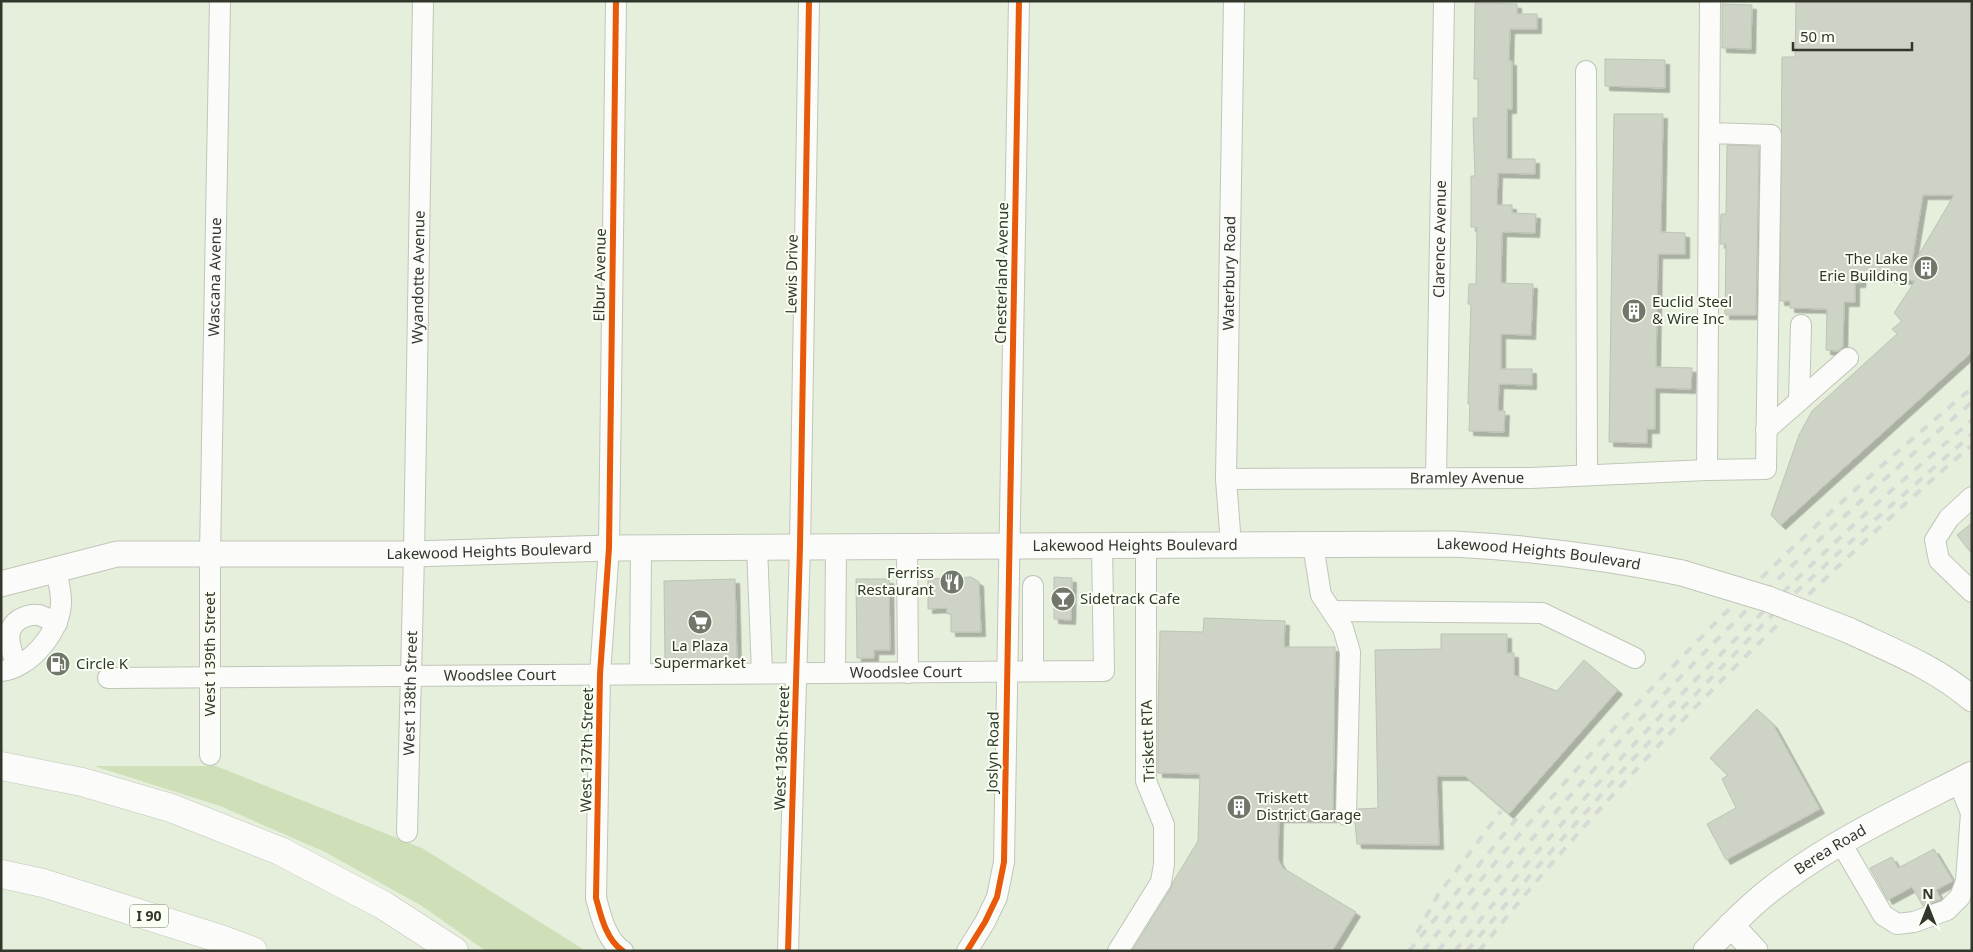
<svg xmlns="http://www.w3.org/2000/svg" width="1973" height="952" viewBox="0 0 1973 952" font-family="'Noto Sans',sans-serif">
  <style>
    .green { fill: #cfdfb8 }
    .building { fill: #cdd3c5; stroke: #bdc3b6; fill-rule: evenodd; filter: url(#shadow) }
    .lines { fill: none; stroke-linecap: round; stroke-linejoin: round }
    .minor-casing { stroke: #c0c6b8; stroke-width: 22 }
    .major-casing { stroke: #c0c6b8; stroke-width: 27 }
    .highway-casing { stroke: #c0c6b8; stroke-width: 29 }
    .minor { stroke: #fbfcfa; stroke-width: 20 }
    .major { stroke: #fbfcfa; stroke-width: 25 }
    .highway { stroke: #fbfcfa; stroke-width: 28 }
    .rail { stroke: #d7d9d4; stroke-width: 4; stroke-dasharray: 9 9; stroke-linecap: butt }
    .major-bridge-casing { stroke: #c0c6b8; stroke-width: 27; stroke-linecap: butt }
    .major-bridge { stroke: #fbfcfa; stroke-width: 25 }
    .cycleway-casing { stroke: #f9fff2; stroke-width: 9 }
    .cycleway { stroke: #e8590c; stroke-width: 6 }
    .labels { text-anchor: middle; stroke-width: 4; stroke-linejoin: round; paint-order: stroke }
    .shield { fill: #f9fff2; stroke: #6e7367; stroke-width: 1 }
    .shield-label { font-size: 14px; font-weight: bold; fill: #32372b }
    .street-label { font-size: 15px; fill: #32372b; stroke: #f9fff2 }
    .poi-label { font-size: 15px; fill: #32372b; stroke: #f9fff2; text-anchor: start }
  </style>
  <defs>
    <filter id="shadow"><feDropShadow dx="4.5" dy="4.5" stdDeviation="0" flood-color="#0004"/></filter>
  </defs>
  <rect width="100%" height="100%" fill="#e6eedc"/>
  <path class="green" d="M 94,766 L 216,766 L 422,848 L 586,951 L 486,951 L 422,906 L 325,852 L 220,806 Z"/>
  <path class="building" d="M 1796,1 L 1972,1 L 1972,352 L 1781,525 L 1771,515 L 1799,435 L 1812,411 L 1897,334 L 1892,329 L 1902,321 L 1894,313 L 1915,281 L 1862,274 L 1861,283 L 1855,283 L 1855,302 L 1844,302 L 1843,347 L 1838,351 L 1826,350 L 1827,309 L 1790,308 L 1790,301 L 1780,301 L 1782,57 L 1795,57 ZM 1923,195 L 1954,195 L 1911,268 Z
    M 1475,3 L 1517,4 L 1517,14 L 1537,14 L 1537,29 L 1510,29 L 1509,61 L 1512,61 L 1512,109 L 1507,109 L 1507,159 L 1535,159 L 1535,174 L 1498,173 L 1497,205 L 1512,205 L 1512,213 L 1536,214 L 1535,233 L 1502,232 L 1501,283 L 1533,284 L 1531,335 L 1501,334 L 1501,369 L 1532,369 L 1532,385 L 1499,384 L 1498,411 L 1505,411 L 1504,432 L 1469,431 L 1470,404 L 1468,404 L 1471,304 L 1468,304 L 1469,284 L 1476,284 L 1477,227 L 1471,227 L 1471,176 L 1475,176 L 1473,118 L 1478,118 L 1478,79 L 1474,79 Z
    M 1722,4 L 1752,5 L 1751,49 L 1722,48 Z
    M 1605,59 L 1665,60 L 1665,88 L 1605,86 Z
    M 1614,114 L 1663,114 L 1661,232 L 1685,233 L 1685,254 L 1658,254 L 1656,367 L 1692,368 L 1691,389 L 1655,388 L 1655,429 L 1647,429 L 1647,443 L 1609,442 Z
    M 1727,145 L 1759,146 L 1756,315 L 1725,315 L 1726,244 L 1720,244 L 1721,214 L 1726,214 Z
    M 1972,523 L 1972,554 L 1957,535 Z
    M 971,577 L 979,582 L 981,632 L 951,632 L 951,614 L 947,614 L 947,608 L 928,609 L 928,579 Z
    M 1054,577 L 1072,578 L 1071,620 L 1054,619 Z
    M 735,579 L 737,662 L 665,662 L 664,581 Z
    M 856,579 L 889,579 L 890,650 L 874,650 L 874,658 L 857,658 Z
    M 1204,618 L 1285,621 L 1284,647 L 1335,647 L 1333,818 L 1279,818 L 1278,859 L 1283,868 L 1356,912 L 1332,951 L 1132,951 L 1171,888 L 1173,882 L 1198,841 L 1200,774 L 1158,773 L 1158,712 L 1160,631 L 1203,632 Z
    M 1441,634 L 1507,634 L 1507,653 L 1514,653 L 1514,675 L 1557,691 L 1584,660 L 1618,690 L 1509,814 L 1465,776 L 1437,776 L 1439,845 L 1357,844 L 1355,822 L 1358,809 L 1378,808 L 1375,650 L 1441,649 Z
    M 1757,709 L 1773,724 L 1820,809 L 1726,860 L 1707,824 L 1736,808 L 1722,779 L 1728,775 L 1710,758 Z
    M 1934,849 L 1953,881 L 1936,890 L 1941,899 L 1923,906 L 1912,887 L 1888,900 L 1870,868 L 1892,857 L 1898,868 Z"/>
  <g class="lines">
    <defs>
      <g id="minor">
        <path d="M 616,1 L 609,548 L 600,674 L 596,898 C 601,916 606,940 623,951"/>
        <path d="M 1710,1 L 1707,470 L 1766,469 L 1771,135 L 1710,133"/>
        <path d="M 1586,71 L 1587,475"/>
        <path d="M 1799,401 L 1801,325"/>
        <path d="M 1766,430 L 1848,358"/>
        <path id="s1" d="M 1436,478 L 1444,1"/>
        <path id="s2" d="M 1226,479 L 1531,478 L 1707,470"/>
        <path d="M 1972,497 L 1949,518 L 1935,540 L 1939,560 L 1972,592"/>
        <path id="s3" d="M 1231,545 L 1226,479 L 1234,1"/>
        <path d="M 1313,545 L 1321,595 L 1343,628 L 1350,652 L 1346,815"/>
        <path d="M 757,547 L 762,673"/>
        <path d="M 907,547 L 908,673"/>
        <path d="M 1033,586 L 1033,671"/>
        <path d="M 1332,611 L 1542,613 L 1635,658"/>
        <path d="M 17,666 C 11,650 2,630 20,619 C 26,616 33,614 39,615 C 45,617 51,621 57,623"/>
        <path d="M 1,671 C 30,669 62,629 61,601 C 61,591 58,580 56,570"/>
        <path d="M 835,673 L 836,547"/>
        <path d="M 640,674 L 641,548"/>
        <path id="s4" d="M 108,678 L 1104,671 L 1102,546"/>
        <path id="s5" d="M 210,755 L 210,554 L 220,1"/>
        <path id="s6" d="M 407,832 L 414,554 L 423,1"/>
        <path d="M 1841,843 L 1883,915 L 1897,924 L 1914,922 L 1947,910 L 1960,897 L 1966,881 L 1971,813 L 1958,781"/>
        <path d="M 788,951 L 800,547 L 809,1"/>
        <path d="M 967,951 L 985,922 L 997,897 L 1004,862 L 1019,1"/>
        <path d="M 1118,951 L 1161,882 L 1164,864 L 1164,825 L 1146,781 L 1146,546"/>
      </g>
      <g id="major">
        <path id="s7" d="M 1,584 L 117,554 L 414,554 L 609,548 L 800,547 L 1453,544 C 1530,548 1606,557 1682,573"/>
        <path d="M 1848,630 C 1890,650 1937,668 1972,699"/>
        <path d="M 1731,925 L 1755,951"/>
        <path id="s8" d="M 1706,951 C 1730,926 1754,901 1782,881 C 1840,838 1908,807 1972,774"/>
      </g>
      <path id="highway" d="M 1,766 L 82,782 L 171,808 L 280,851 L 383,905 L 454,951
        M 1,874 L 43,883 L 221,939 L 253,951"/>
    </defs>
    <use href="#minor" class="minor-casing"/>
    <use href="#major" class="major-casing"/>
    <use href="#highway" class="highway-casing"/>
    <use href="#minor" class="minor"/>
    <use href="#major" class="major"/>
    <use href="#highway" class="highway"/>
    <path class="rail" d="M 1417,933 L 1438,895 L 1501,811
      M 1409,951 L 1517,818
      M 1423,951 C 1586,746 1771,556 1972,388
      M 1438,951 C 1599,752 1778,569 1972,402
      M 1455,951 C 1574,802 1706,664 1845,533 C 1886,494 1930,457 1972,420
      M 1467,951 L 1532,873 L 1631,761 L 1780,607 L 1860,533 L 1972,434
      M 1479,951 C 1578,827 1688,711 1802,601 C 1857,548 1913,495 1972,445"/>
    <defs>
      <path id="major-bridge" d="M 1682,573 L 1768,599 L 1848,630"/>
    </defs>
    <use href="#major-bridge" class="major-bridge-casing"/>
    <use href="#major-bridge" class="major-bridge"/>
    <defs>
      <path id="cycleway" d="M 616,1 L 609,548 L 600,674 L 596,898 C 601,916 606,940 623,951
        M 788,951 L 800,547 L 809,1
        M 967,951 L 985,922 L 997,897 L 1004,862 L 1019,1"/>
    </defs>
    <use href="#cycleway" class="cycleway-casing"/>
    <use href="#cycleway" class="cycleway"/>
  </g>
  <defs>
    <symbol id="building-disc" viewBox="-11 -11 22 22"><circle r="9.5" fill="#717769" stroke="#f9fff2"/><path d="M-4-6H4V6H1V3H-1V6H-4ZM-2.5-4.3h1.7v1.8h-1.7ZM.8-4.3h1.7v1.8H.8ZM-2.5-1h1.7V.8h-1.7ZM.8-1h1.7V.8H.8Z" fill="#fff"/></symbol>
    <symbol id="restaurant-disc" viewBox="-11 -11 22 22"><circle r="9.5" fill="#717769" stroke="#f9fff2"/><path d="M-5-6h1v4h1v-4h1v4h1v-4h1v5L-1.5 .5V6h-2V.5L-5-1ZM5-6V6H3V1.5H1.5Q1.5-4 5-6Z" fill="#fff"/></symbol>
    <symbol id="bar-disc" viewBox="-11 -11 22 22"><circle r="9.5" fill="#717769" stroke="#f9fff2"/><path d="M-6-5H6L.8 .8V4.5H3.5V6h-7V4.5H-.8V.8Z" fill="#fff"/></symbol>
    <symbol id="supermarket-disc" viewBox="-11 -11 22 22"><circle r="9.5" fill="#717769" stroke="#f9fff2"/><path d="M-6-5.5h2.5l.6 2H6L4.5 2H-2.5L-4.4-4H-6ZM-1.5 3.2a1.3 1.3 0 1 0 .1 0ZM3 3.2a1.3 1.3 0 1 0 .1 0Z" fill="#fff"/></symbol>
    <symbol id="fuel-disc" viewBox="-11 -11 22 22"><circle r="9.5" fill="#717769" stroke="#f9fff2"/><path d="M-5.5-6h7V0h2V4h1.3V-2.5L3-4.5l.8-.8L6-3V5H2.5V1h-1V6h-7ZM-4.2-4.7v3.2H.2V-4.7Z" fill="#fff"/></symbol>
  </defs>
  <g fill-rule="evenodd">
    <use href="#building-disc" x="1912" y="254" width="28" height="28"/>
    <use href="#building-disc" x="1620" y="297" width="28" height="28"/>
    <use href="#restaurant-disc" x="938" y="568" width="28" height="28"/>
    <use href="#bar-disc" x="1049" y="585" width="28" height="28"/>
    <use href="#supermarket-disc" x="686" y="608" width="28" height="28"/>
    <use href="#fuel-disc" x="44" y="650" width="28" height="28"/>
    <use href="#building-disc" x="1225" y="793" width="28" height="28"/>
  </g>
  <g class="labels">
    <rect class="shield" x="130" y="904.5" width="38" height="23" rx="4"/>
    <g class="shield-label">
      <text x="149" y="921">I 90</text>
    </g>
    <g class="street-label">
      <text dy="5" stroke="none"><textPath href="#s1" startOffset="239">Clarence Avenue</textPath></text>
      <text transform="translate(1002 273) rotate(-89)" y="5">Chesterland Avenue</text>
      <text dy="5" stroke="none"><textPath href="#s3" startOffset="272">Waterbury Road</textPath></text>
      <text transform="translate(792 274) rotate(-89)" y="5">Lewis Drive</text>
      <text transform="translate(600 275) rotate(-89)" y="5">Elbur Avenue</text>
      <text dy="5" stroke="none"><textPath href="#s5" startOffset="478">Wascana Avenue</textPath></text>
      <text dy="5" stroke="none"><textPath href="#s6" startOffset="555">Wyandotte Avenue</textPath></text>
      <text dy="5" stroke="none"><textPath href="#s2" startOffset="241">Bramley Avenue</textPath></text>
      <text dy="5" stroke="none"><textPath href="#s7" startOffset="1138">Lakewood Heights Boulevard</textPath></text>
      <text dy="5" stroke="none"><textPath href="#s7" startOffset="492">Lakewood Heights Boulevard</textPath></text>
      <text dy="5" stroke="none"><textPath href="#s7" startOffset="1542">Lakewood Heights Boulevard</textPath></text>
      <text transform="translate(210 654) rotate(-90)" y="5">West 139th Street</text>
      <text dy="5" stroke="none"><textPath href="#s4" startOffset="798">Woodslee Court</textPath></text>
      <text dy="5" stroke="none"><textPath href="#s4" startOffset="392">Woodslee Court</textPath></text>
      <text dy="5" stroke="none"><textPath href="#s6" startOffset="139">West 138th Street</textPath></text>
      <text transform="translate(1148 741) rotate(-92)" y="5">Triskett RTA</text>
      <text transform="translate(782 748) rotate(-88)" y="5">West 136th Street</text>
      <text transform="translate(587 750) rotate(-89)" y="5">West 137th Street</text>
      <text transform="translate(993 752) rotate(-89)" y="5">Joslyn Road</text>
      <text dy="5" stroke="none"><textPath href="#s8" startOffset="161">Berea Road</textPath></text>
    </g>
    <g class="poi-label">
      <text x="1908" y="264" text-anchor="end">The Lake<tspan x="1908" dy="17">Erie Building</tspan></text>
      <text x="1652" y="307">Euclid Steel<tspan x="1652" dy="17">&amp; Wire Inc</tspan></text>
      <text x="934" y="578" text-anchor="end">Ferriss<tspan x="934" dy="17">Restaurant</tspan></text>
      <text x="1080" y="604">Sidetrack Cafe</text>
      <text x="700" y="651" text-anchor="middle">La Plaza<tspan x="700" dy="17">Supermarket</tspan></text>
      <text x="76" y="669">Circle K</text>
      <text x="1256" y="803">Triskett<tspan x="1256" dy="17">District Garage</tspan></text>
    </g>
  </g>
  <rect width="1973" height="952" fill="none" stroke="#32372b" stroke-width="5"/>
  <g transform="translate(1928 907)" stroke="#f9fff2" stroke-width="4" paint-order="stroke">
  <path d="M0-4L9 19L0 12L-9 19Z" fill="#32372b"/>
  <text y="-8" font-size="14" font-weight="bold" text-anchor="middle" fill="#32372b">N</text>
  </g>
  <path d="M1793 42v8h119v-8" fill="none" stroke="#32372b" stroke-width="2.5"/>
  <text x="1800" y="42" font-size="15" fill="#32372b" stroke="#f9fff2" stroke-width="4" paint-order="stroke">50 m</text>
</svg>
